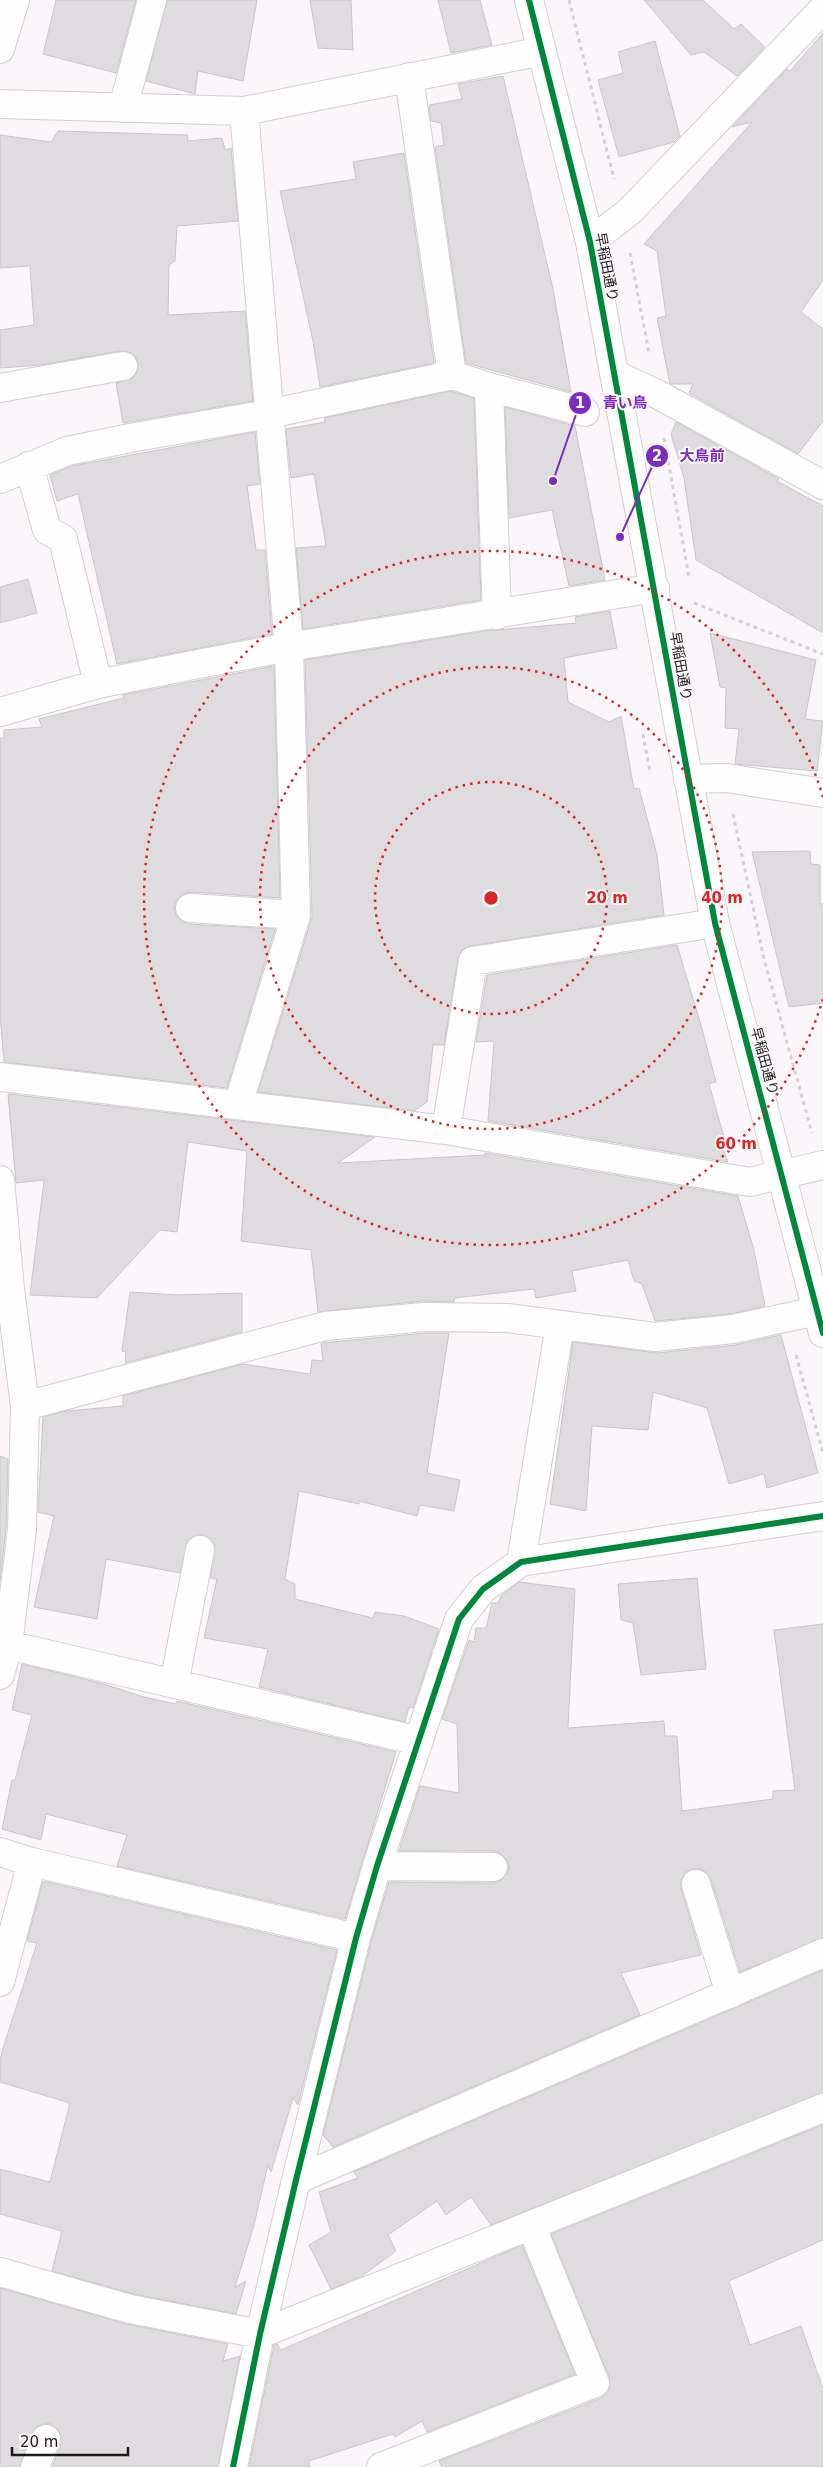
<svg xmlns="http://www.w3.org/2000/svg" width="823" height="2467" viewBox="0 0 823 2467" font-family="'DejaVu Sans','Noto Sans JP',sans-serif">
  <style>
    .building { fill: #dedcde; stroke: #cac7ca }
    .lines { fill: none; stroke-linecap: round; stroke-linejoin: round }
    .minor-casing { stroke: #d3d0d1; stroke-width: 30 }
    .major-casing { stroke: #d3d0d1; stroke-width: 30 }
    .path { stroke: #d3d2d3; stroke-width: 3; stroke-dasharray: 4 4; stroke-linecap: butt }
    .minor { stroke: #fefefe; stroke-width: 28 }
    .major { stroke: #fefefe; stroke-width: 28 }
    .cycleway-casing { stroke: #fcf5f9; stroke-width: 9 }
    .cycleway { stroke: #00873e; stroke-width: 6 }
    .ring { fill: none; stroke: #d62828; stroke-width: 2.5; stroke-dasharray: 2.5 5 }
    .labels { text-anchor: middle; stroke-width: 4; stroke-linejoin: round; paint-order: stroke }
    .street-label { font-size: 14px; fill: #1e1c1d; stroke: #fcf5f9 }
    .centre { fill: #d62828; stroke: #fcf5f9; stroke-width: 2.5 }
    .ring-label { font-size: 15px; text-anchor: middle; font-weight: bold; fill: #d62828; stroke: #fcf5f9; stroke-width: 4; stroke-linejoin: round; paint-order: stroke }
    .leader { fill: none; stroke: #7b2cbf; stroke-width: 2 }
    .callout-dot { fill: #7b2cbf; stroke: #fcf5f9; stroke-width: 2 }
    .mark-label { font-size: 15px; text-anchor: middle; font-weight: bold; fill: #fff }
    .callout-label { font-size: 15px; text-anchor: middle; font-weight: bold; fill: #7b2cbf; stroke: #fcf5f9; stroke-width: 4; stroke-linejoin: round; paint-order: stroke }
  </style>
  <rect width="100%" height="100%" fill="#fbf6f9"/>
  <path class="building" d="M 56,0 L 136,0 L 116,73 L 43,54 Z
    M 167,0 L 257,0 L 243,81 L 198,71 L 195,94 L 146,81 Z
    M 310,0 L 351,0 L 353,50 L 318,48 Z
    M 438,0 L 480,0 L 492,45 L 451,53 Z
    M 644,0 L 703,0 L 734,29 L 741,24 L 765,47 L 737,76 L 704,52 L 691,55 Z
    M 823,33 L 823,280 L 801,312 L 823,329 L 823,421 L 798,454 L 689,393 L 693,384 L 670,384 L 657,318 L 666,316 L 657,251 L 644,244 L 752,122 L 732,127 L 787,69 L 790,71 Z
    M 655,41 L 680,136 L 674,142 L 619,157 L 598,80 L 623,73 L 618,52 Z
    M 503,76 L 553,289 L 571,392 L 466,363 L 435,147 L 444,145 L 441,123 L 431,121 L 429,105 L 462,99 L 458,84 Z
    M 58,131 L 188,135 L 187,141 L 222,138 L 225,150 L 231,148 L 238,221 L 177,226 L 175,261 L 169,265 L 168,315 L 245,311 L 253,401 L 123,423 L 116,383 L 133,378 L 137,372 L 138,363 L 135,356 L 129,352 L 120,351 L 41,365 L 0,368 L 0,330 L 34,325 L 30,266 L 0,268 L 0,135 L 51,142 Z
    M 404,153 L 434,363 L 320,387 L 313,341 L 280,191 L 356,179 L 353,162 Z
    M 451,391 L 474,398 L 481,600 L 303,629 L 296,548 L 326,546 L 314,474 L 291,478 L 286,429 L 325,422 L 324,418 Z
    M 505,407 L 575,426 L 605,580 L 569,586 L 552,510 L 509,518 Z
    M 676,422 L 779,479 L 777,481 L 823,506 L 823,633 L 696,560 L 684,478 L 671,434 Z
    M 255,432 L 260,484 L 247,486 L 256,550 L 265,550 L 272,634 L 117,664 L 78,494 L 57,501 L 50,475 L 72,466 Z
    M 28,579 L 37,613 L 0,623 L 0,587 Z
    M 610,611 L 617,648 L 564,658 L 568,702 L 609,722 L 621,716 L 634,789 L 639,788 L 657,855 L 664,915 L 471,946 L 462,950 L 458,959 L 444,1045 L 433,1045 L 427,1102 L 414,1111 L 258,1092 L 312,917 L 305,660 L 486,631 L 576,623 L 575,617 Z
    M 710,633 L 816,660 L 805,719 L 823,721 L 817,771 L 735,764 L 739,729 L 725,728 L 726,688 L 720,687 Z
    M 274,666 L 280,898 L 191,892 L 183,894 L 177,900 L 174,906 L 176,915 L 182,921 L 188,924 L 275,929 L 227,1088 L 4,1062 L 0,1015 L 0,738 L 4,738 L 4,730 L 42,727 L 39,719 L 124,698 L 123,695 Z
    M 810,851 L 811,864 L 820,865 L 820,904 L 823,904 L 823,1003 L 789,1007 L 752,852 Z
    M 677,945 L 701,1025 L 716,1082 L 709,1084 L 727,1148 L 723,1149 L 728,1162 L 488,1121 L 494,1041 L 476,1042 L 487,975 Z
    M 8,1094 L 375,1137 L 338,1163 L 485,1155 L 485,1153 L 738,1196 L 754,1250 L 765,1306 L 731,1314 L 655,1321 L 642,1284 L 634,1281 L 628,1260 L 572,1271 L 576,1291 L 536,1298 L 534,1289 L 455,1298 L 454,1302 L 423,1301 L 318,1312 L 311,1250 L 241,1241 L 247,1151 L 188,1142 L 177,1232 L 160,1230 L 97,1298 L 30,1295 L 44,1180 L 16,1183 Z
    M 130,1292 L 177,1295 L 242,1293 L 242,1332 L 125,1363 L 126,1352 L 122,1351 Z
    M 425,1333 L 449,1333 L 427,1473 L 460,1480 L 454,1511 L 420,1505 L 417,1516 L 359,1501 L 359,1504 L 299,1491 L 285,1579 L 295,1584 L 295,1599 L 373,1618 L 375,1612 L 404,1616 L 439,1629 L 413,1708 L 409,1707 L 405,1722 L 259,1687 L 268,1649 L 204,1638 L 217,1579 L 210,1578 L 215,1545 L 211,1539 L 203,1535 L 195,1535 L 188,1540 L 180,1573 L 106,1559 L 97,1619 L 34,1607 L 54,1516 L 38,1512 L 43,1417 L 67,1411 L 123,1406 L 123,1396 L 243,1364 L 310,1374 L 312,1360 L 323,1361 L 321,1343 Z
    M 781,1335 L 818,1473 L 767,1488 L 764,1474 L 729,1484 L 707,1408 L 653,1392 L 648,1430 L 592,1426 L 586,1511 L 550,1504 L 573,1342 L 656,1353 L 735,1345 Z
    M 0,1456 L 8,1459 L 6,1528 L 0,1581 Z
    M 697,1578 L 706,1669 L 641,1675 L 633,1623 L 621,1620 L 618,1584 Z
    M 519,1582 L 575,1589 L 568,1728 L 664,1721 L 665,1736 L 677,1736 L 682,1811 L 773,1799 L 773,1791 L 795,1790 L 774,1630 L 823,1624 L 823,1938 L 740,1972 L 711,1879 L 707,1873 L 700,1869 L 691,1869 L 685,1873 L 681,1880 L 681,1888 L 701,1955 L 621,1973 L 640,2015 L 333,2147 L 323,2135 L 371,1942 L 389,1882 L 493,1883 L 501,1880 L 507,1874 L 509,1868 L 507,1860 L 501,1854 L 494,1851 L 399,1851 L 420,1786 L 459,1793 L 457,1724 L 442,1719 L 469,1640 L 474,1642 L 476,1628 L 486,1628 L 492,1603 L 498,1603 L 501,1596 Z
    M 22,1664 L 104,1684 L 144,1697 L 176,1704 L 177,1701 L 396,1752 L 345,1919 L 117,1866 L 127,1835 L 46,1814 L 41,1840 L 2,1829 L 12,1780 L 15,1780 L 32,1715 L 12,1710 Z
    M 43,1881 L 337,1950 L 298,2105 L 293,2098 L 271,2172 L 268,2165 L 253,2229 L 235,2287 L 246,2281 L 236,2314 L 134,2294 L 52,2271 L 62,2231 L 0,2214 L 0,2169 L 50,2182 L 70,2103 L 0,2082 L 0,2061 L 3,2048 L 37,1943 L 27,1941 Z
    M 823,1970 L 823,2093 L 491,2225 L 471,2197 L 446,2215 L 437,2201 L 388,2235 L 396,2251 L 362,2276 L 331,2289 L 309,2245 L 331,2232 L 319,2192 L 358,2178 L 354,2172 Z
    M 823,2125 L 823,2240 L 729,2281 L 750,2345 L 801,2326 L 823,2389 L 823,2467 L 442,2467 L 439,2461 L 601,2398 L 608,2392 L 610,2385 L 609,2377 L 551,2234 Z
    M 522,2245 L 575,2374 L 427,2432 L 422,2421 L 395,2437 L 393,2434 L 309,2461 L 310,2467 L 249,2467 L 274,2345 L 277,2344 L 281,2350 Z
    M 0,2288 L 126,2324 L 228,2344 L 223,2361 L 240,2356 L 218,2467 L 52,2467 L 61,2445 L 61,2436 L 58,2429 L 51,2424 L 44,2424 L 37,2427 L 32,2433 L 20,2467 L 0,2467 Z"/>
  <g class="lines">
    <defs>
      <path id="minor" d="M 0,49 L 15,0
        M 409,77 L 452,375 L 489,387 L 585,412
        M 0,104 L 244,111 L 542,51
        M 123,108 L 152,0
        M 590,242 L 630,211 L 823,9
        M 616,375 L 657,394 L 823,485
        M 489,387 L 497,615
        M 0,388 L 123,366
        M 29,466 L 47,530 L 63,539 L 98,684
        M 0,479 L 67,451 L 130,438 L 269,414 L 452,375
        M 0,712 L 98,684 L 198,664 L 289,647 L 655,588
        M 688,779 L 726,778 L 823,793
        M 190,908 L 296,915
        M 0,1077 L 446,1130 L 750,1182 L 823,1165
        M 238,1105 L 296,915 L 289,647 L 244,111
        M 446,1130 L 473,961 L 715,923
        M 0,1180 L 10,1289 L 25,1406 L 22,1529 L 8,1645 L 0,1675
        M 25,1406 L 325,1326 L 424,1317 L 507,1318 L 655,1337 L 733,1329 L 817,1311
        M 521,1562 L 560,1325
        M 8,1645 L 419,1741
        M 174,1684 L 200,1550
        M 0,1852 L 32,1862 L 356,1938
        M 377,1866 L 493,1867
        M 696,1884 L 730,1994
        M 0,1982 L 32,1862
        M 296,2180 L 823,1953
        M 0,2272 L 130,2309 L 260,2334 L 823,2108
        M 35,2467 L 46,2439
        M 233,2467 L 260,2334 L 296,2180 L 356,1938 L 377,1866 L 459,1619 L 483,1589 L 521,1562 L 823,1516
        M 381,2467 L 595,2383 L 531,2225"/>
      <path id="major" d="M 529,0 L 590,242 L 715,923 L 823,1333"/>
    </defs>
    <use href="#minor" class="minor-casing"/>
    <use href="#major" class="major-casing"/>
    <path class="path" d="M 569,0 L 614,179
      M 630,253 L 649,353
      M 664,438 L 689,577
      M 694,603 L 823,654
      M 643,734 L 650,772
      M 733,814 L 764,959 L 812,1133
      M 796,1355 L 823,1453"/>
    <use href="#minor" class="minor"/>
    <use href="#major" class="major"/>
    <defs>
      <path id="cycleway" d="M 529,0 L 590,242 L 715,923 L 823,1333
        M 233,2467 L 260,2334 L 296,2180 L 356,1938 L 377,1866 L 459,1619 L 483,1589 L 521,1562 L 823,1516"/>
    </defs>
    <use href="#cycleway" class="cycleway-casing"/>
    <use href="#cycleway" class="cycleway"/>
  </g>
  <g class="ring">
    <circle cx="491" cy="898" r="116"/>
    <circle cx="491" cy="898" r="231"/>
    <path d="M823 999A347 347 0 1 1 823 797"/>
  </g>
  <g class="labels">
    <g class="street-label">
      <text transform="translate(607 267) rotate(79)" y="5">早稲田通り</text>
      <text transform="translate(681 666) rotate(80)" y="5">早稲田通り</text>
      <text transform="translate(765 1061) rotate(75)" y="5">早稲田通り</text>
    </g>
  </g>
  <circle cx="491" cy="898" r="8" class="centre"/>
  <g class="ring-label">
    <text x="607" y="903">20 m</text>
    <text x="722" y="903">40 m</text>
    <text x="736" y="1149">60 m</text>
  </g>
  <path class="leader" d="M553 481L580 403M620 537L657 456"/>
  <g class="callout-dot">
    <circle cx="553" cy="481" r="5"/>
    <circle cx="620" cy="537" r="5"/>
    <circle cx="580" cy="403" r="12"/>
    <circle cx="657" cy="456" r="12"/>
  </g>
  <g class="mark-label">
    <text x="580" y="408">1</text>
    <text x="657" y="461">2</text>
  </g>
  <g class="callout-label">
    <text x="625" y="408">青い鳥</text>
    <text x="702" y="461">大鳥前</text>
  </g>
  <path d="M12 2447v8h116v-8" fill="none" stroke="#1e1c1d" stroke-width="2.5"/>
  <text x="20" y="2447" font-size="15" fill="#1e1c1d" stroke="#fcf5f9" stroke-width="4" paint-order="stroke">20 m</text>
</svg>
